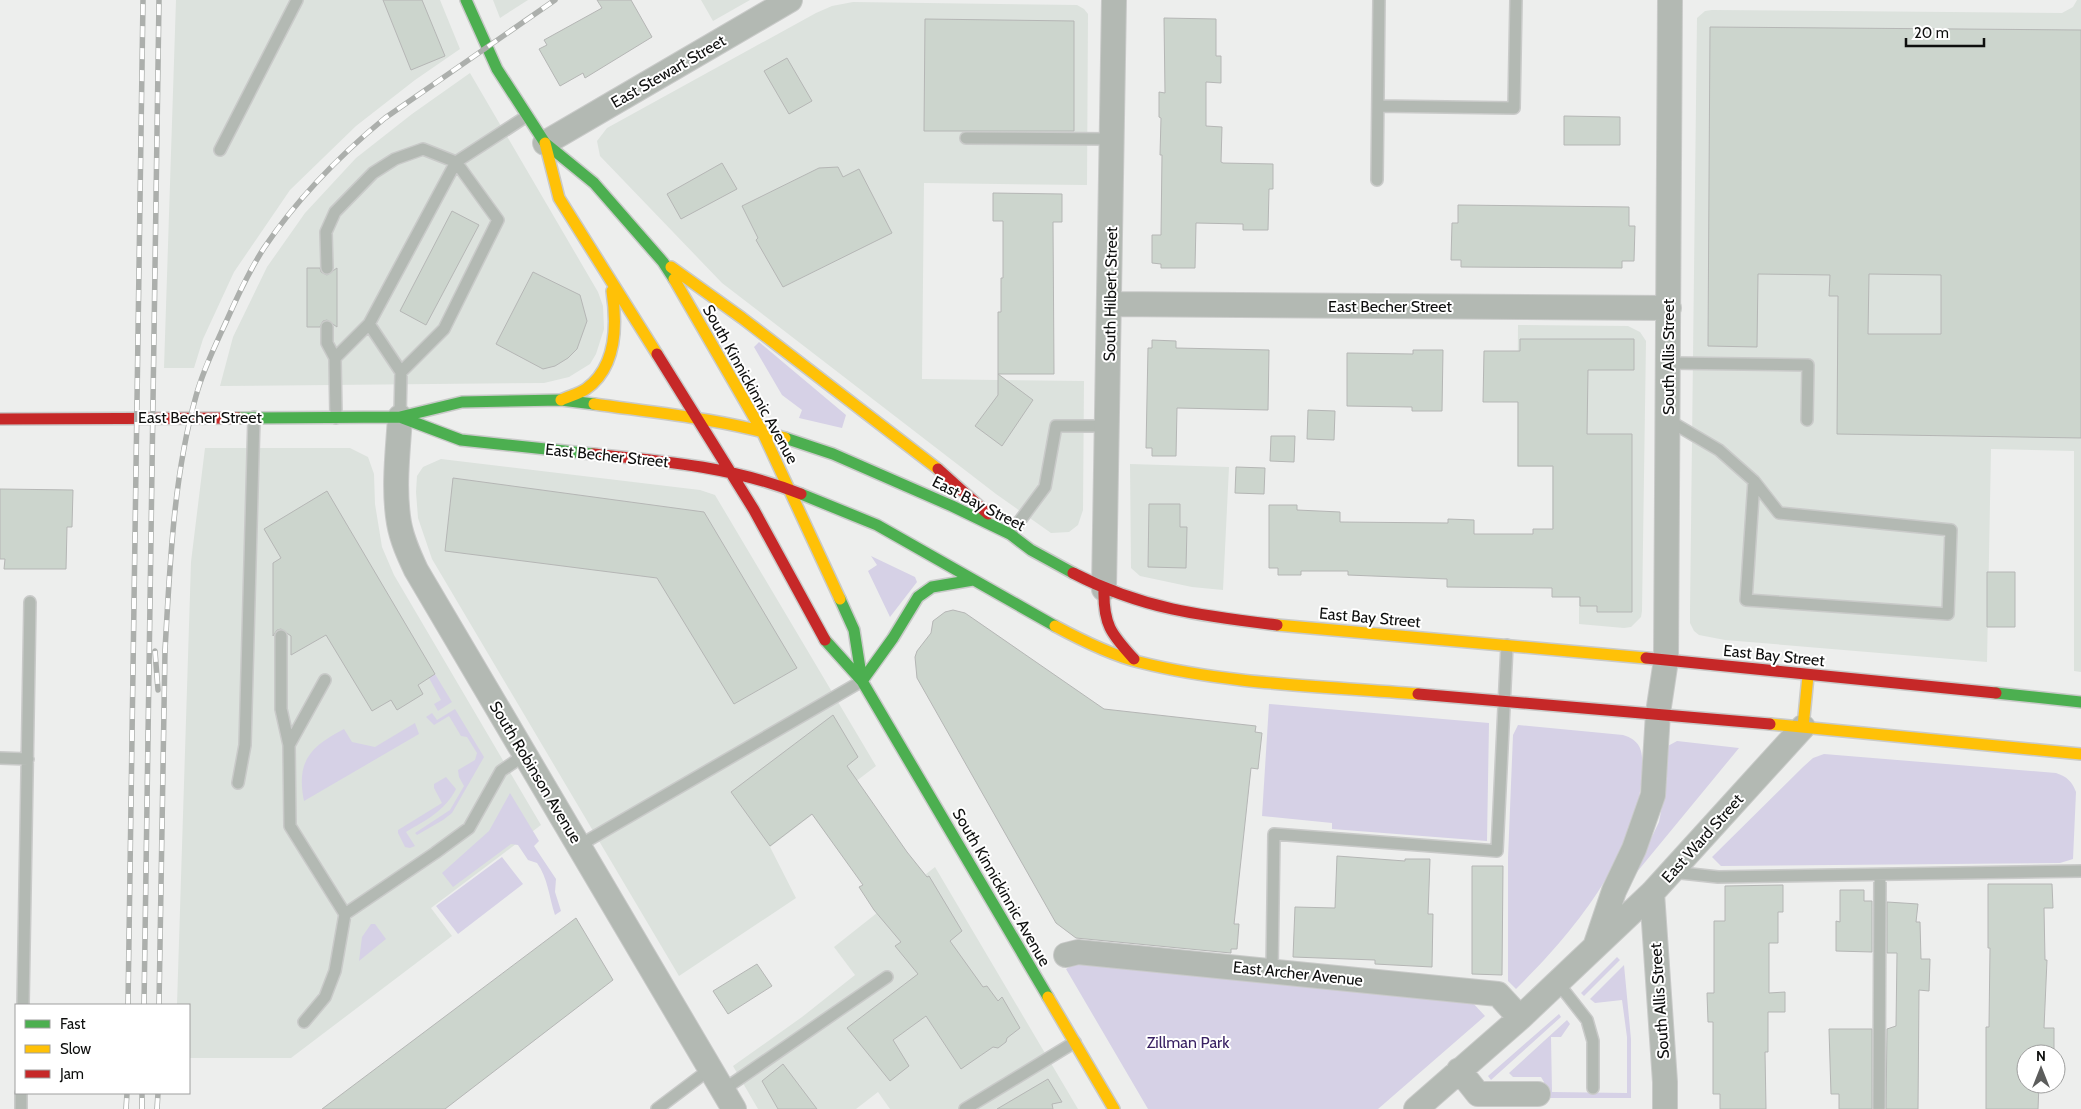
<svg xmlns="http://www.w3.org/2000/svg" width="2081" height="1109" viewBox="0 0 2081 1109" font-family="Cabin,sans-serif">
  <style>
    .built { fill: #dce2dd }
    .green { fill: #d6d1e6 }
    .building { fill: #ccd5cd; stroke: #b5b6b5; fill-rule: evenodd }
    .lines { fill: none; stroke-linecap: round; stroke-linejoin: round }
    .lane-casing { stroke: #c9cac9; stroke-width: 14 }
    .street-casing { stroke: #c9cac9; stroke-width: 26 }
    .fast-casing { stroke: #c9cac9; stroke-width: 14 }
    .slow-casing { stroke: #c9cac9; stroke-width: 14 }
    .jam-casing { stroke: #c9cac9; stroke-width: 14 }
    .lane { stroke: #b3b9b3; stroke-width: 11 }
    .street { stroke: #b3b9b3; stroke-width: 24 }
    .fast { stroke: #4caf50; stroke-width: 11 }
    .slow { stroke: #ffc107; stroke-width: 11 }
    .jam { stroke: #c62828; stroke-width: 11 }
    .rail-casing { stroke: #acafac; stroke-width: 5.5 }
    .rail { stroke: #fff; stroke-width: 4; stroke-dasharray: 11; stroke-linecap: butt }
    .labels { text-anchor: middle; stroke-width: 4; stroke-linejoin: round; paint-order: stroke }
    .street-label { font-size: 16px; fill: #0e0f0e; stroke: #fff }
    .park-label { font-size: 16px; fill: #392163; stroke: #fff }
  </style>
  <rect width="100%" height="100%" fill="#edeeed"/>
  <path class="built" d="M 176,0 L 440,0 L 460,49 L 415,80 L 356,126 L 290,190 L 234,272 L 203,339 L 194,368 L 164,368 Z
    M 493,0 L 528,0 L 500,18 Z
    M 701,0 L 750,0 L 713,21 Z
    M 2077,0 L 2081,0 L 2081,672 L 2074,671 L 2074,451 L 1991,449 L 1987,662 L 1725,640 L 1699,635 L 1694,631 L 1690,623 L 1690,612 L 1697,18 L 1705,11 L 1712,10 L 2062,13 L 2073,7 Z
    M 853,2 L 1077,5 L 1084,9 L 1088,14 L 1087,185 L 924,183 L 922,379 L 1084,381 L 1083,510 L 1078,525 L 1069,532 L 1051,533 L 996,494 L 722,283 L 600,156 L 597,141 L 607,128 L 816,13 L 832,6 Z
    M 470,73 L 598,292 L 603,306 L 604,329 L 596,354 L 590,364 L 569,377 L 544,383 L 220,386 L 233,337 L 267,267 L 305,213 L 356,158 L 412,114 Z
    M 1518,325 L 1628,326 L 1640,332 L 1646,341 L 1642,611 L 1641,617 L 1631,627 L 1624,628 L 1579,624 L 1579,537 L 1575,529 L 1552,528 L 1552,467 L 1517,467 Z
    M 205,448 L 350,448 L 368,457 L 374,474 L 375,504 L 382,547 L 394,575 L 541,825 L 431,908 L 452,936 L 291,1058 L 189,1058 L 189,1005 L 177,1005 L 191,562 Z
    M 441,459 L 700,490 L 715,495 L 876,766 L 770,847 L 796,898 L 679,976 L 432,559 L 418,518 L 416,492 L 417,476 L 423,467 Z
    M 1130,464 L 1229,467 L 1223,590 L 1192,587 L 1140,576 L 1131,568 Z
    M 935,867 L 1078,1109 L 890,1109 L 878,1092 L 856,1109 L 758,1109 L 733,1066 L 802,1017 L 855,975 L 834,947 Z"/>
  <path class="green" d="M 759,342 L 846,415 L 842,428 L 799,418 L 802,410 L 782,395 L 754,347 Z
    M 871,556 L 915,577 L 917,582 L 890,617 L 868,571 L 877,565 Z
    M 435,674 L 452,702 L 438,711 L 434,704 L 441,700 L 429,678 Z
    M 1269,704 L 1489,723 L 1487,841 L 1332,829 L 1332,823 L 1262,816 Z
    M 455,709 L 484,757 L 452,813 L 443,820 L 417,835 L 415,833 L 450,810 L 464,786 L 459,777 L 458,770 L 475,760 L 477,753 L 467,737 L 461,736 L 449,716 L 434,725 L 426,717 L 432,713 L 437,720 Z
    M 415,723 L 419,734 L 304,801 C 296,761 310,747 344,729 L 352,742 L 375,747 Z
    M 1518,725 L 1623,735 C 1643,741 1643,754 1642,773 C 1638,855 1572,934 1516,989 L 1508,981 L 1508,858 L 1513,735 Z
    M 1677,741 L 1739,748 L 1632,878 L 1659,822 L 1664,796 L 1666,747 Z
    M 1824,754 L 2056,773 C 2067,777 2072,781 2076,792 L 2073,859 L 2060,863 L 1721,866 L 1712,857 L 1803,767 L 1813,758 Z
    M 446,777 L 456,789 C 445,811 426,820 406,832 L 415,846 L 410,848 L 405,847 L 398,833 L 398,830 L 442,803 L 434,788 L 434,784 Z
    M 510,793 L 539,841 L 534,846 L 556,879 L 555,892 L 561,911 L 555,915 C 549,897 548,878 537,863 L 528,860 L 518,845 L 511,844 L 453,887 L 442,873 L 489,831 Z
    M 502,857 L 523,884 L 458,934 L 436,906 Z
    M 371,924 L 375,924 L 386,939 L 359,961 L 362,937 Z
    M 1617,957 L 1620,960 L 1584,996 L 1581,993 Z
    M 1074,964 L 1472,1002 L 1485,1016 L 1378,1109 L 1148,1109 L 1066,969 Z
    M 1624,965 L 1631,1039 L 1631,1098 L 1544,1098 L 1544,1082 L 1541,1077 L 1513,1077 L 1509,1073 L 1567,1020 L 1570,1024 L 1561,1037 L 1551,1037 L 1552,1092 L 1627,1093 L 1627,1037 L 1622,1000 L 1595,1003 L 1590,999 Z
    M 1559,1014 L 1561,1017 L 1491,1080 L 1488,1076 Z"/>
  <path class="building" d="M 383,0 L 422,0 L 445,56 L 411,70 Z
    M 597,0 L 631,0 L 652,37 L 585,78 L 583,73 L 560,86 L 539,49 L 547,45 L 544,40 L 602,8 Z
    M 1164,18 L 1216,19 L 1216,56 L 1221,56 L 1221,83 L 1206,82 L 1206,126 L 1222,127 L 1221,162 L 1223,163 L 1273,164 L 1273,189 L 1269,189 L 1268,230 L 1243,230 L 1243,224 L 1196,223 L 1195,268 L 1161,268 L 1161,264 L 1152,263 L 1152,235 L 1161,235 L 1162,155 L 1160,155 L 1161,118 L 1159,117 L 1159,92 L 1165,93 Z
    M 925,19 L 1074,21 L 1074,131 L 924,131 Z
    M 1710,27 L 2081,30 L 2081,438 L 1837,434 L 1838,296 L 1829,296 L 1830,275 L 1758,274 L 1757,347 L 1708,346 ZM 1869,274 L 1941,275 L 1941,334 L 1868,334 Z
    M 787,58 L 812,101 L 789,114 L 764,71 Z
    M 1564,116 L 1620,117 L 1620,145 L 1564,145 Z
    M 722,163 L 737,189 L 681,219 L 667,194 Z
    M 838,167 L 843,177 L 859,169 L 892,233 L 783,287 L 756,240 L 758,238 L 742,206 L 819,168 Z
    M 993,193 L 1062,194 L 1062,222 L 1053,222 L 1054,374 L 998,374 L 998,312 L 1001,312 L 1001,278 L 1003,278 L 1003,221 L 993,221 Z
    M 1458,205 L 1629,207 L 1629,226 L 1635,226 L 1634,261 L 1622,261 L 1622,268 L 1461,267 L 1461,260 L 1451,260 L 1452,223 L 1458,223 Z
    M 452,211 L 479,225 L 426,325 L 400,311 Z
    M 307,268 L 320,268 L 321,272 L 327,275 L 337,268 L 337,327 L 327,320 L 323,321 L 320,327 L 307,327 Z
    M 533,272 L 580,295 L 587,321 L 577,349 L 568,358 L 555,366 L 543,369 L 496,344 Z
    M 1520,339 L 1634,339 L 1634,370 L 1588,370 L 1587,434 L 1632,434 L 1632,612 L 1597,612 L 1597,606 L 1580,606 L 1580,597 L 1552,597 L 1552,588 L 1447,587 L 1447,579 L 1348,575 L 1348,571 L 1301,571 L 1301,575 L 1278,575 L 1278,568 L 1269,568 L 1269,505 L 1297,505 L 1297,510 L 1340,512 L 1340,522 L 1448,523 L 1448,519 L 1474,520 L 1474,534 L 1533,534 L 1533,529 L 1553,529 L 1553,466 L 1518,466 L 1518,402 L 1483,402 L 1484,351 L 1520,351 Z
    M 1152,340 L 1176,341 L 1176,348 L 1269,350 L 1268,410 L 1177,408 L 1176,456 L 1152,456 L 1152,448 L 1146,448 L 1148,348 L 1152,348 Z
    M 1413,350 L 1443,350 L 1442,411 L 1412,411 L 1412,407 L 1347,406 L 1347,353 L 1413,354 Z
    M 998,374 L 1033,400 L 1002,446 L 975,426 L 998,395 Z
    M 1308,410 L 1335,411 L 1334,440 L 1307,439 Z
    M 1271,436 L 1295,436 L 1294,462 L 1270,461 Z
    M 1236,467 L 1265,468 L 1264,494 L 1235,493 Z
    M 453,478 L 704,512 L 797,668 L 734,704 L 657,578 L 445,551 Z
    M 0,489 L 73,490 L 72,527 L 67,527 L 66,569 L 4,569 L 5,559 L 0,559 Z
    M 327,491 L 435,674 L 418,685 L 423,694 L 397,710 L 391,700 L 372,711 L 326,635 L 291,655 L 291,636 L 281,629 L 277,630 L 273,636 L 273,563 L 281,558 L 264,529 Z
    M 1149,504 L 1180,504 L 1180,527 L 1187,527 L 1186,568 L 1148,567 Z
    M 1987,572 L 2015,572 L 2015,627 L 1987,627 Z
    M 953,610 L 965,613 L 1104,709 L 1256,726 L 1255,732 L 1262,733 L 1258,769 L 1251,768 L 1234,924 L 1239,924 L 1237,949 L 1231,949 L 1231,953 L 1076,938 L 1056,923 L 917,678 L 915,657 L 917,651 L 931,633 L 933,621 L 945,612 Z
    M 833,715 L 858,757 L 847,766 L 907,852 L 927,877 L 929,876 L 962,931 L 950,941 L 983,987 L 987,986 L 998,1001 L 1002,997 L 1020,1028 L 1007,1038 L 1006,1042 L 998,1048 L 993,1047 L 961,1069 L 926,1016 L 893,1040 L 909,1066 L 890,1081 L 847,1028 L 918,974 L 895,946 L 901,942 L 874,910 L 859,887 L 863,885 L 812,814 L 770,846 L 731,792 Z
    M 1337,856 L 1405,861 L 1405,859 L 1430,859 L 1428,914 L 1433,914 L 1432,967 L 1375,964 L 1375,960 L 1293,957 L 1295,907 L 1335,908 Z
    M 1472,866 L 1503,866 L 1502,975 L 1472,974 Z
    M 1988,884 L 2052,884 L 2053,908 L 2044,908 L 2045,960 L 2047,960 L 2044,1028 L 2054,1028 L 2054,1054 L 2026,1054 L 2026,1084 L 2039,1084 L 2038,1109 L 1986,1109 L 1986,1027 L 1989,1027 L 1990,948 L 1988,948 Z
    M 1783,885 L 1783,912 L 1778,912 L 1778,943 L 1769,943 L 1769,993 L 1785,992 L 1785,1012 L 1768,1012 L 1768,1052 L 1765,1052 L 1766,1109 L 1720,1109 L 1720,1094 L 1713,1094 L 1713,1022 L 1708,1022 L 1707,993 L 1714,993 L 1714,921 L 1725,921 L 1725,886 Z
    M 1840,890 L 1864,890 L 1864,901 L 1872,901 L 1872,952 L 1836,951 L 1836,921 L 1840,922 Z
    M 1887,902 L 1918,904 L 1916,922 L 1920,922 L 1921,959 L 1930,959 L 1929,991 L 1919,990 L 1918,1109 L 1886,1109 L 1887,1029 L 1896,1026 L 1897,953 L 1887,953 Z
    M 576,918 L 613,980 L 445,1109 L 322,1109 Z
    M 757,964 L 772,986 L 728,1014 L 713,991 Z
    M 1829,1029 L 1872,1029 L 1872,1109 L 1839,1109 L 1839,1094 L 1831,1094 Z
    M 783,1064 L 817,1109 L 778,1109 L 762,1081 Z
    M 1048,1079 L 1062,1102 L 1052,1104 L 1053,1109 L 997,1109 Z"/>
  <g class="lines">
    <defs>
      <path id="lane" d="M 1378,106 L 1514,108 L 1516,0
        M 966,138 L 1112,139
        M 220,150 L 297,0
        M 1377,180 L 1379,0
        M 327,268 L 326,232 L 335,212 L 373,173 L 395,159 L 423,149 L 456,162 L 369,324 L 335,358 L 336,418
        M 369,324 L 401,372
        M 327,327 L 327,343 L 335,358
        M 1669,363 L 1808,365 L 1807,420
        M 400,417 L 401,372 L 444,329 L 498,220 L 456,162 L 527,116
        M 1668,420 L 1719,450 L 1754,481 L 1779,513 L 1951,530 L 1948,614 L 1746,600 L 1754,481
        M 1010,534 L 1045,487 L 1056,426 L 1107,426
        M 281,636 L 281,709 L 289,745 L 290,826 L 345,914
        M 289,745 L 325,680
        M 0,758 L 28,759
        M 238,783 L 245,745 L 254,417
        M 580,845 L 862,681
        M 1672,872 L 1718,877 L 2081,871
        M 1272,971 L 1274,834 L 1497,851 L 1507,645
        M 1558,983 L 1587,1020 L 1593,1041 L 1593,1088
        M 23,1005 L 30,602
        M 304,1022 L 325,997 L 335,971 L 345,914 L 435,853 L 469,828 L 501,771 L 526,754
        M 723,1090 L 887,977
        M 21,1109 L 21,1093
        M 657,1109 L 710,1069
        M 965,1109 L 1075,1042
        M 1879,1109 L 1880,875"/>
      <path id="street" d="M 545,143 L 790,0
        M 1110,304 L 1669,308
        M 400,417 C 398,451 393,488 399,523 C 402,540 409,555 416,570 L 734,1109
        M 1104,589 L 1114,0
        M 1652,893 L 1665,1082 L 1665,1109
        M 1596,944 L 1614,891 L 1634,849 L 1653,795 L 1658,713 L 1666,660 L 1670,0
        M 1066,955 L 1078,952 L 1498,994 L 1520,1018
        M 1459,1070 L 1478,1094 L 1538,1094
        M 1416,1109 L 1520,1018 L 1652,893 L 1803,727"/>
      <path id="fast" d="M 466,0 L 497,69 L 545,143 L 594,183 L 663,262 L 674,279
        M 400,417 L 461,440 L 593,454
        M 239,418 L 400,417 L 462,402 L 561,400 L 594,404
        M 785,438 L 833,454 L 952,506 L 1010,534 L 1031,550 L 1073,573
        M 801,494 L 877,525 L 1055,626
        M 840,599 L 854,630 L 862,681
        M 825,640 L 862,681 L 1048,997
        M 862,681 L 893,638 L 918,597 L 932,587 L 973,580
        M 1996,693 L 2081,702"/>
      <path id="slow" d="M 545,143 L 559,198 L 657,354
        M 671,267 L 742,318 L 938,469
        M 674,279 L 762,431 L 840,599
        M 561,400 C 569,396 579,394 586,389 C 617,367 617,324 612,291
        M 594,404 C 658,413 723,419 785,438
        M 1277,625 L 1646,658
        M 1055,626 C 1081,640 1111,655 1139,662 C 1229,685 1326,686 1418,694
        M 1770,724 L 2081,754
        M 1803,727 L 1808,676
        M 1048,997 L 1114,1109"/>
      <path id="jam" d="M 657,354 L 754,510 L 825,640
        M 0,419 L 239,418
        M 593,454 C 664,461 734,467 801,494
        M 938,469 L 988,514
        M 1073,573 C 1142,609 1202,616 1277,625
        M 1104,589 C 1103,624 1111,634 1134,659
        M 1646,658 L 1996,693
        M 1418,694 L 1770,724"/>
    </defs>
    <use href="#lane" class="lane-casing"/>
    <use href="#street" class="street-casing"/>
    <use href="#fast" class="fast-casing"/>
    <use href="#slow" class="slow-casing"/>
    <use href="#jam" class="jam-casing"/>
    <use href="#lane" class="lane"/>
    <use href="#street" class="street"/>
    <use href="#fast" class="fast"/>
    <use href="#slow" class="slow"/>
    <use href="#jam" class="jam"/>
    <defs>
      <path id="rail" d="M 155,651 L 158,690
        M 128,1005 L 143,0
        M 144,1005 L 159,0
        M 159,1005 L 165,650 C 170,566 173,478 196,396 C 203,370 215,346 226,322 C 237,297 249,271 264,248 C 297,199 339,156 385,118 L 555,0
        M 126,1109 L 127,1093
        M 142,1109 L 142,1093
        M 157,1109 L 158,1093"/>
    </defs>
    <use href="#rail" class="rail-casing"/>
    <use href="#rail" class="rail"/>
  </g>
  <g class="labels">
    <g class="street-label">
      <text transform="translate(668 71) rotate(-30)" y="6">East Stewart Street</text>
      <text transform="translate(1110 294) rotate(-89)" y="6">South Hilbert Street</text>
      <text x="1390" y="312">East Becher Street</text>
      <text transform="translate(1668 357) rotate(-90)" y="6">South Allis Street</text>
      <text transform="translate(751 384) rotate(61)" y="6">South Kinnickinnic Avenue</text>
      <text x="200" y="423">East Becher Street</text>
      <text transform="translate(607 455) rotate(6)" y="6">East Becher Street</text>
      <text transform="translate(979 503) rotate(27)" y="6">East Bay Street</text>
      <text transform="translate(1370 617) rotate(5)" y="6">East Bay Street</text>
      <text transform="translate(1774 655) rotate(6)" y="6">East Bay Street</text>
      <text transform="translate(536 772) rotate(59)" y="6">South Robinson Avenue</text>
      <text transform="translate(1702 838) rotate(-48)" y="6">East Ward Street</text>
      <text transform="translate(1002 887) rotate(60)" y="6">South Kinnickinnic Avenue</text>
      <text transform="translate(1298 973) rotate(6)" y="6">East Archer Avenue</text>
      <text transform="translate(1659 1001) rotate(-94)" y="6">South Allis Street</text>
    </g>
    <g class="park-label">
      <text x="1188" y="1048">Zillman Park</text>
    </g>
  </g>
  <rect x="15" y="1004" width="175" height="90" fill="#ffffff" stroke="#9f9f9f"/>
  <rect x="25" y="1020" width="25" height="8" fill="#4caf50" stroke="#9f9f9f"/>
  <text x="60" y="1029" font-size="15" fill="#0e0f0e">Fast</text>
  <rect x="25" y="1045" width="25" height="8" fill="#ffc107" stroke="#9f9f9f"/>
  <text x="60" y="1054" font-size="15" fill="#0e0f0e">Slow</text>
  <rect x="25" y="1070" width="25" height="8" fill="#c62828" stroke="#9f9f9f"/>
  <text x="60" y="1079" font-size="15" fill="#0e0f0e">Jam</text>
  <g transform="translate(2041 1069)"><circle r="24" fill="#ffffff" stroke="#9f9f9f"/>
  <path d="M0-4L9 19L0 12L-9 19Z" fill="#5c5d5c"/>
  <text y="-8" font-size="14" font-weight="bold" text-anchor="middle" fill="#0e0f0e">N</text>
  </g>
  <path d="M1906 38v8h78v-8" fill="none" stroke="#0e0f0e" stroke-width="2.5"/>
  <text x="1914" y="38" font-size="15" fill="#0e0f0e" stroke="#ffffff" stroke-width="4" paint-order="stroke">20 m</text>
</svg>
